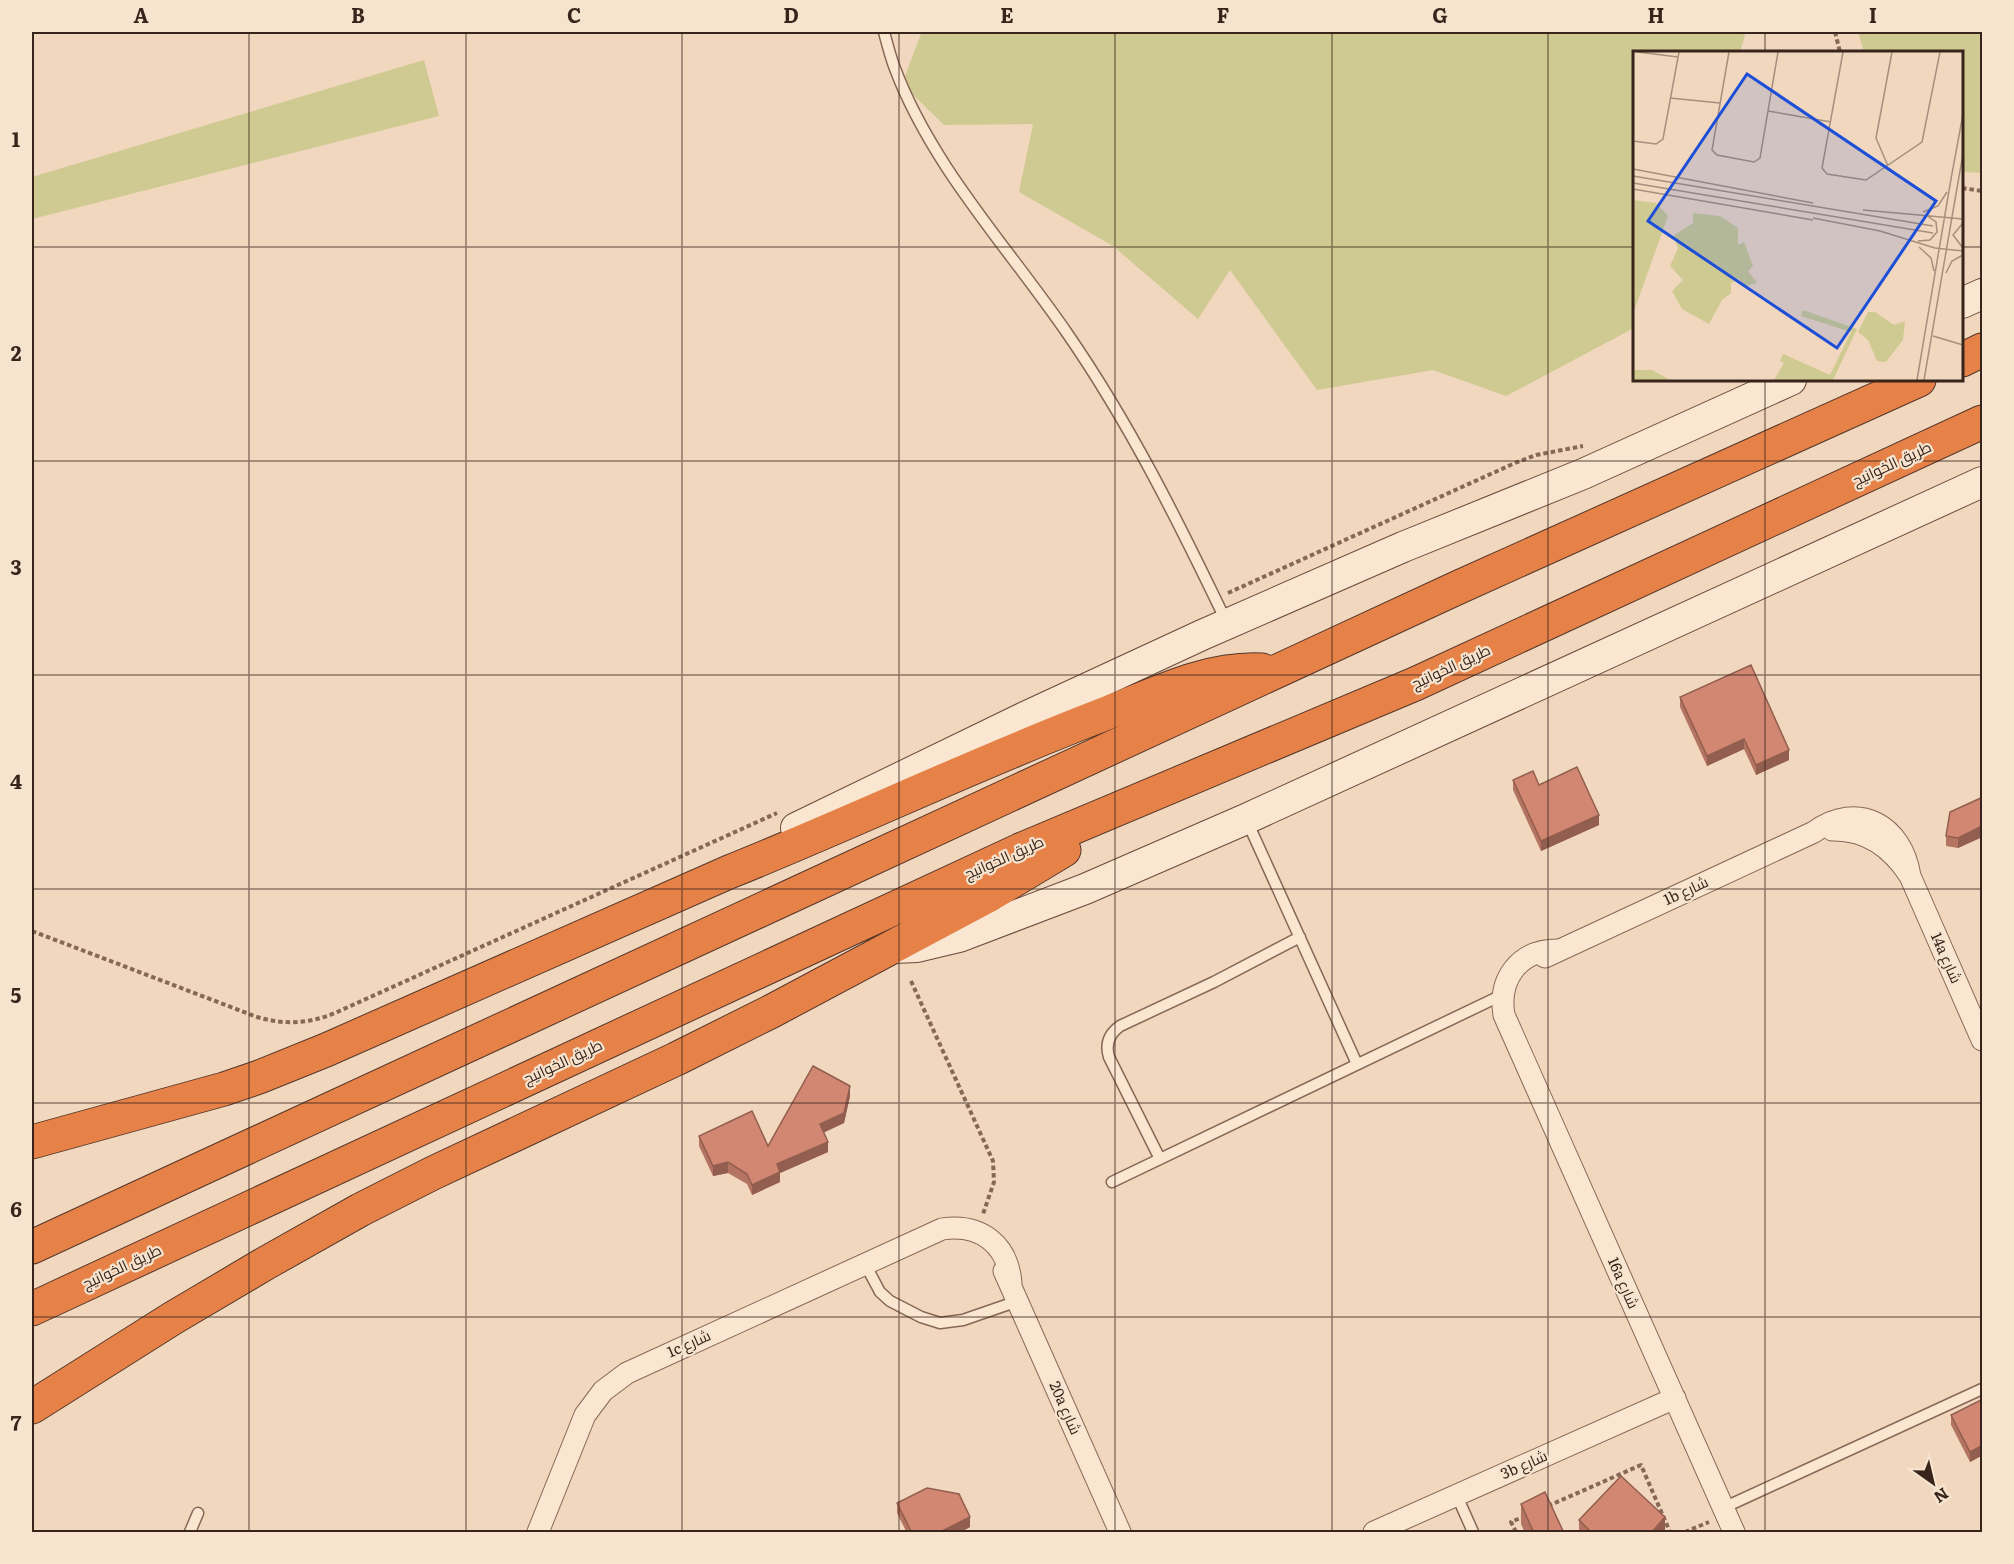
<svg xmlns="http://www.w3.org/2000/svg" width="2014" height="1564" viewBox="0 0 2014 1564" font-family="Literata,Cairo,serif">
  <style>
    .green { fill: #cfca91 }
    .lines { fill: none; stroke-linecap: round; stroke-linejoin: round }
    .lane-casing { stroke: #896756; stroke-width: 13 }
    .street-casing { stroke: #896756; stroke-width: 23 }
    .secondary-casing { stroke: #6b4839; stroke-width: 32 }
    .highway-casing { stroke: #56372a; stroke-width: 35 }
    .path { stroke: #896756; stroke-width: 4; stroke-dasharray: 4.5 3; stroke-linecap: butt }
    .lane { stroke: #fbe6d1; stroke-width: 10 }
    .street { stroke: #fbe6d1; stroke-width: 21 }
    .secondary { stroke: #fbe6d1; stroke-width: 30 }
    .highway { stroke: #e68248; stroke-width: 33 }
    .wall { fill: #b47461 }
    .shaded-wall { fill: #925e4f }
    .building { fill: #d18771; stroke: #925e4f; stroke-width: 1.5 }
    .grid { fill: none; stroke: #38241b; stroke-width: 1.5; stroke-opacity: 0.55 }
    .labels { text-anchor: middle; stroke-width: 4.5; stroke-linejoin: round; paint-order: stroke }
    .street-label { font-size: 15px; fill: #38241b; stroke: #f7e3ce }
    .inset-road { fill: none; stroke: #a68f7d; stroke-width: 1.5 }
    .view { fill: #1d4ed8; fill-opacity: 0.15; stroke: #1d4ed8; stroke-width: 3 }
    .inset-edge { fill: none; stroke: #38241b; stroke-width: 3 }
    .neatline { fill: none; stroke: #38241b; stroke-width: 2 }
    .grid-label { font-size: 20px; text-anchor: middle; font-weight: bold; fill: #38241b }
  </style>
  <rect width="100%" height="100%" fill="#f0d7be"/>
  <path class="green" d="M 925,32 L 1746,32 L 1740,52 L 1634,52 L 1634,328 L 1506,396 L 1433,370 L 1317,390 L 1230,270 L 1198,319 L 1113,246 L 1019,192 L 1033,124 L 944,125 L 902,84 L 921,34 Z
    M 1858,32 L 1982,32 L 1982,173 L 1962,172 L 1962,52 L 1864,52 Z
    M 424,60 L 439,116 L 32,219 L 32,177 Z"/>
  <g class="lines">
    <defs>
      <path id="lane" d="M 884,32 C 887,43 890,55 894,66 C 931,166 1008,247 1067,333 C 1130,424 1179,523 1227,623
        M 1247,821 L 1357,1064
        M 1160,1159 L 1109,1057 C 1105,1044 1109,1034 1120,1026 L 1214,982 L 1300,937
        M 1112,1182 L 1502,995
        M 865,1264 L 880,1292 L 890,1301 L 921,1317 L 940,1323 L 963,1320 L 1018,1301
        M 1457,1496 L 1473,1532
        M 1723,1508 L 1982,1389
        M 190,1532 L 198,1513"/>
      <path id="street" d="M 1832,830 C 1866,829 1892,848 1910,876 L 1982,1040
        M 1557,950 C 1519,950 1498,979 1504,1015 L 1734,1532
        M 1545,957 L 1814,832 C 1858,800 1902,825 1910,876
        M 1004,1271 L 1120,1532
        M 538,1532 L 585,1415 L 603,1391 L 627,1373 L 942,1229 C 981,1223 1008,1245 1011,1283
        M 1374,1532 L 1675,1398"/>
      <path id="secondary" d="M 1962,303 L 1982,294
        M 796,828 L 1025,717 L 1202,635 L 1403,547 L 1583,474 L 1791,380
        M 893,948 L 917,947 L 959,937 L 1085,889 L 1246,819 L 1982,482"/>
      <path id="highway" d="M 1962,360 L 1982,350
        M 32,1142 L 224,1089 L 259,1077 L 326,1050 L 729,872 C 854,822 976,763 1102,715 C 1153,695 1206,667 1262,670
        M 32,1247 L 1459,587 L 1919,380
        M 32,1309 L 1020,850 L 1415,684 L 1982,422
        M 32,1407 L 173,1318 L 266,1263 L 360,1210 L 433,1173 L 676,1059 L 772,1011 L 986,897 L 1064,850"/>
    </defs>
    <use href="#lane" class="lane-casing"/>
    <use href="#street" class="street-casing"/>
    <use href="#secondary" class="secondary-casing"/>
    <use href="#highway" class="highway-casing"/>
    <path class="path" d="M 1835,32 L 1840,52
      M 1962,188 L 1982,191
      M 1228,593 L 1515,463 L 1536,455 L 1583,446
      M 32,931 L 257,1017 C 284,1025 308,1024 335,1013 L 777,813
      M 911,981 L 993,1161 L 994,1182 L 983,1214
      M 1548,1506 L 1641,1465 L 1670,1532
      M 1516,1532 L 1511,1522 L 1525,1516
      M 1685,1532 L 1709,1522"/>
    <use href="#lane" class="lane"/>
    <use href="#street" class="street"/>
    <use href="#secondary" class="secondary"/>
    <use href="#highway" class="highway"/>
  </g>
  <path class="wall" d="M 1680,697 L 1789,760 L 1756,775 L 1744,749 L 1707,766 L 1680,707 Z
    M 1513,780 L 1539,785 L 1599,825 L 1541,851 L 1513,790 Z
    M 1983,797 L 1983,842 L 1980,838 L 1958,848 L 1946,846 L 1946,836 Z
    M 850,1096 L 844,1123 L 823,1133 L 828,1152 L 780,1173 L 780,1182 L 752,1195 L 747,1184 L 728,1173 L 713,1176 L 699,1146 L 699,1136 L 768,1146 Z
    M 1983,1399 L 1983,1455 L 1970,1462 L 1951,1425 L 1951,1415 Z
    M 897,1503 L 970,1527 L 959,1533 L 907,1533 L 897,1513 Z
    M 1521,1504 L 1564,1533 L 1525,1533 L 1521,1524 Z
    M 1579,1520 L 1665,1533 L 1579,1533 Z"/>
  <path class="shaded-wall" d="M 1744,739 L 1744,749 L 1707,766 L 1707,756 Z
    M 1789,750 L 1789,760 L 1756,775 L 1756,765 Z
    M 1599,815 L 1599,825 L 1541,851 L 1541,841 Z
    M 1980,827 L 1980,838 L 1958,848 L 1958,838 Z
    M 850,1086 L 850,1096 L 844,1123 L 820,1134 L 820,1124 Z
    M 828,1142 L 828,1152 L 780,1173 L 780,1182 L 752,1195 L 752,1185 L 777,1164 Z
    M 728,1162 L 728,1173 L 713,1176 L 713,1166 Z
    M 1983,1445 L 1983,1455 L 1970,1462 L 1970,1452 Z
    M 970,1517 L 970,1527 L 959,1533 L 938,1533 Z
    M 1665,1517 L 1665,1532 L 1651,1533 Z"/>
  <path class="building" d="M 1751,665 L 1789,750 L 1756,765 L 1744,739 L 1707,756 L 1680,697 Z
    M 1577,767 L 1599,815 L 1541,841 L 1513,780 L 1533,771 L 1539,785 Z
    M 1983,797 L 1983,832 L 1980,827 L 1958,838 L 1946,836 L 1950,812 Z
    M 813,1066 L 850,1086 L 844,1113 L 820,1124 L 828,1142 L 777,1164 L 780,1172 L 752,1185 L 747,1174 L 728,1162 L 713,1166 L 699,1136 L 752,1111 L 768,1146 Z
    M 1983,1399 L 1983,1445 L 1970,1452 L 1951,1415 Z
    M 1621,1476 L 1665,1517 L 1651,1533 L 1592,1533 L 1579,1520 Z
    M 927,1488 L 959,1494 L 970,1517 L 938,1533 L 912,1533 L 897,1503 Z
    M 1545,1492 L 1564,1533 L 1534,1533 L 1521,1504 Z"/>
  <path class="grid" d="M 249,32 L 249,1532M 466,32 L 466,1532M 682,32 L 682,1532M 899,32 L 899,1532M 1115,32 L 1115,1532M 1332,32 L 1332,1532M 1548,32 L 1548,1532M 1765,32 L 1765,52M 32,247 L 1634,247M 1962,247 L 1982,247M 1765,380 L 1765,1532M 32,461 L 1982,461M 32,675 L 1982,675M 32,889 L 1982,889M 32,1103 L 1982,1103M 32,1317 L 1982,1317"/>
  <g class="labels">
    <g class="street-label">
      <text transform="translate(1892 464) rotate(-25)" y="5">طريق الخوانيج</text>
      <text transform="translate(1451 667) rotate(-25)" y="5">طريق الخوانيج</text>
      <text transform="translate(1004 858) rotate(-24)" y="5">طريق الخوانيج</text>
      <text transform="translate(1686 891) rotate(-25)" y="5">1b شارع</text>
      <text transform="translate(1946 958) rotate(66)" y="5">14a شارع</text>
      <text transform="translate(563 1062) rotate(-25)" y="5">طريق الخوانيج</text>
      <text transform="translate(122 1267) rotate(-25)" y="5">طريق الخوانيج</text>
      <text transform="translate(1623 1283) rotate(66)" y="5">16a شارع</text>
      <text transform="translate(689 1344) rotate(-24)" y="5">1c شارع</text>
      <text transform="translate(1065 1408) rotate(66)" y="5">20a شارع</text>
      <text transform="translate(1524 1465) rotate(-24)" y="5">3b شارع</text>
    </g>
  </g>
  <g transform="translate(1633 51)">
    <rect width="330" height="330" fill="#f0d7be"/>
    <path d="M 0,149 L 23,152 L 35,165 L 0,263 ZM 60,162 L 87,165 L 105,177 L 105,194 L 111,191 L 120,215 L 115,220 L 124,232 L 112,235 L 106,228 L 98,232 L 98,242 L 89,249 L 76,273 L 49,258 L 39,240 L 50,229 L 37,215 L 45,197 L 40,185 L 60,172 ZM 170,259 L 224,278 L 200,329 L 141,329 L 151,312 L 147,310 L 150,303 L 197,324 L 218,281 L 168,265 ZM 235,261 L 242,261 L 261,274 L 272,270 L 270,289 L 253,311 L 244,310 L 235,289 L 225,281 ZM 0,319 L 19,319 L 37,329 L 0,329 Z" fill="#cfca91"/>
    <path class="inset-road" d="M 5,1 L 45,6M 96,1 L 79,99 L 84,104 L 121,111 L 127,107 L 145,1M 210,1 L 189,117 L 194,123 L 233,129 L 289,91 L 307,1M 37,47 L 87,52M 135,60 L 198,71M 0,90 L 23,93 L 30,88 L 46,1M 255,115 L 243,87 L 259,1M 0,118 L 180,152M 0,125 L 300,175M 318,128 L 330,63M 0,132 L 300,182M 324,137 L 330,103M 0,138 L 180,169M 230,159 L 330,168M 290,161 L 305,155 L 314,141M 180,167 L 247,180 L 302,197 L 330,200M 330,172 L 320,184 L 330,197M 285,190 L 297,189 L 304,181 L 303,171 L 293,164M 286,196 L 298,207 L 301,220M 313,222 L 319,210 L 330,204M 300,285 L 330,294M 284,329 L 318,128M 291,329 L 324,137"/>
    <path class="view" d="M 114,23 L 303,150 L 204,297 L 15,170 Z"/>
    <rect width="330" height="330" class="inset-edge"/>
  </g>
  <rect width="2014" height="1564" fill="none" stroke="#f7e3ce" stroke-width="66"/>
  <g transform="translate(1933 1483) rotate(146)" stroke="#f7e3ce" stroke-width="4.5" paint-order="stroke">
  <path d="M0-4.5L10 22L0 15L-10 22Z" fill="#38241b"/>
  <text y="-9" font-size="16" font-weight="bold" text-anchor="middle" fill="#38241b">N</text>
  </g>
  <rect x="33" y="33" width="1948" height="1498" class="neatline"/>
  <g class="grid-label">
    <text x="141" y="23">A</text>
    <text x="358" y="23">B</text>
    <text x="574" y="23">C</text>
    <text x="791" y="23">D</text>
    <text x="1007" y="23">E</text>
    <text x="1223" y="23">F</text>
    <text x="1440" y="23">G</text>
    <text x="1656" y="23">H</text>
    <text x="1873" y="23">I</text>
    <text x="16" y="147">1</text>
    <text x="16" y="361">2</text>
    <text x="16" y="575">3</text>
    <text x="16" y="789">4</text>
    <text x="16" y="1003">5</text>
    <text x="16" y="1217">6</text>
    <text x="16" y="1431">7</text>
  </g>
</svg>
